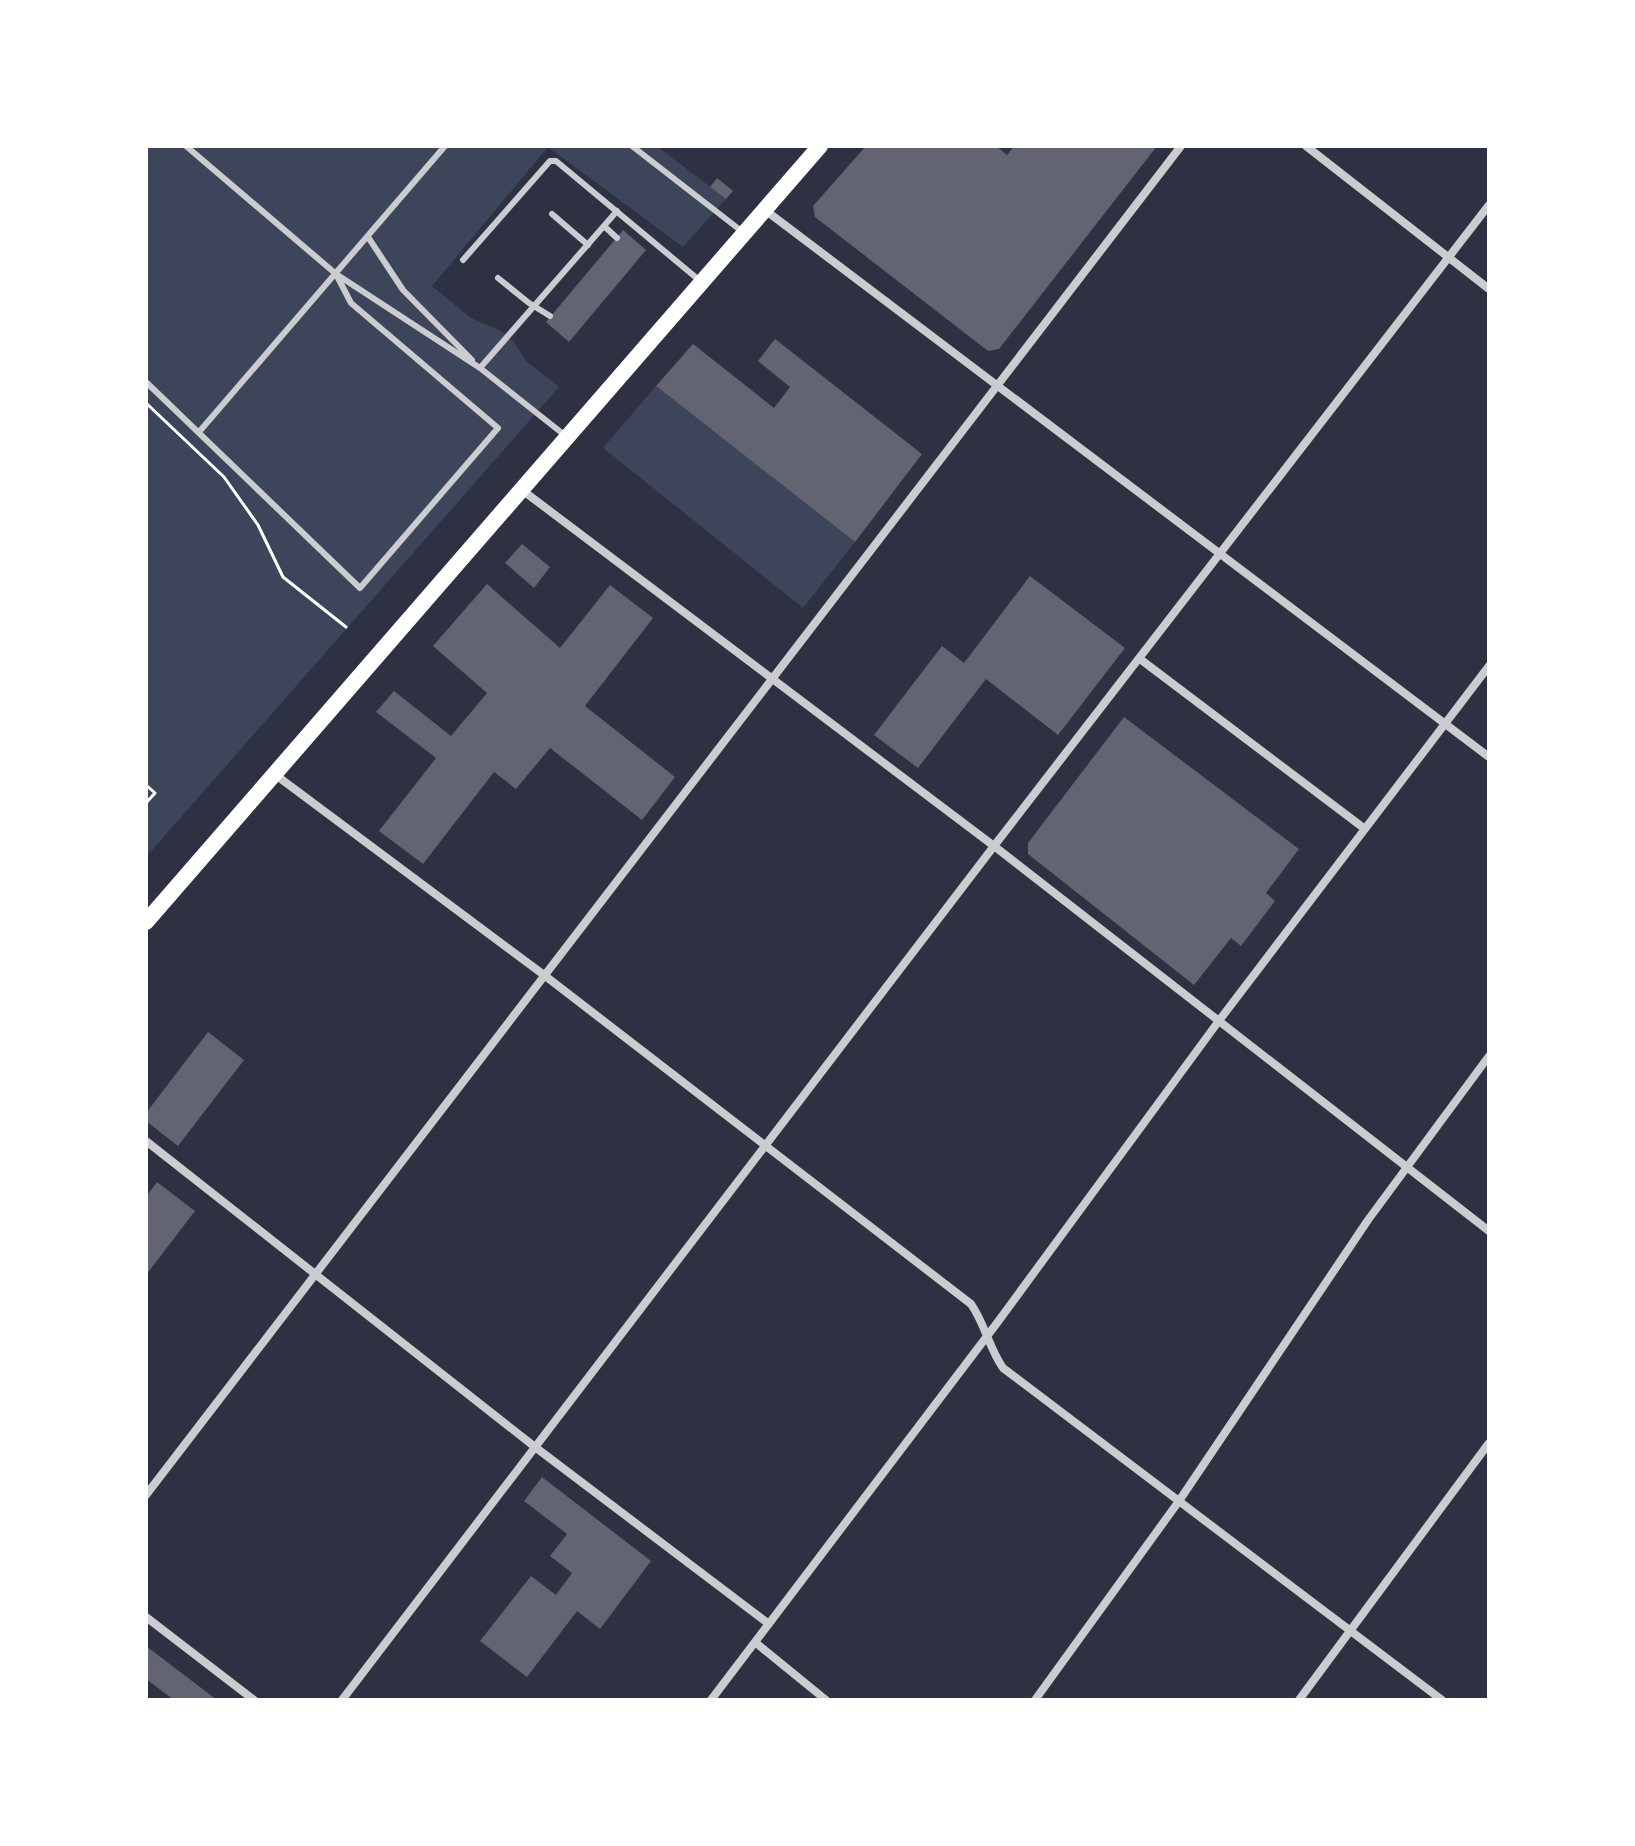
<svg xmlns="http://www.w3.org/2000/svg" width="1635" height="1846" viewBox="0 0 1635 1846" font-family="Poppins,sans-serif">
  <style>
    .green { fill: #3c4559 }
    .building { fill: #626471 }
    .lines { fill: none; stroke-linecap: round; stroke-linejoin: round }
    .path { stroke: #fff; stroke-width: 3 }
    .service { stroke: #caccd0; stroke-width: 6 }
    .minor { stroke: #caccd0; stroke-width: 8 }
    .secondary { stroke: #fff; stroke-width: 16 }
  </style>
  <rect width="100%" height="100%" fill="#2d3142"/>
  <path class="green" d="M 146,146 L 657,146 L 726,199 L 683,247 L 548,147 L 432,286 L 471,318 L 501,331 L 514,342 L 526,361 L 559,387 L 146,857 Z
    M 656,386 L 855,542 L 803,608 L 603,448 Z"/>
  <path class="building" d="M 866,146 L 996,146 L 1007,155 L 1014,146 L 1157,146 L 999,349 L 988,351 L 815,217 L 813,206 Z
    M 717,178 L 733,191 L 726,199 L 710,187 Z
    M 623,230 L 646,250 L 569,342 L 546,322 Z
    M 775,339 L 922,454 L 855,542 L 656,386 L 693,344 L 774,408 L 790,387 L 758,361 Z
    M 522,544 L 550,567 L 534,588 L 505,563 Z
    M 1030,576 L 1125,648 L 1058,735 L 986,679 L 918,768 L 874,735 L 942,646 L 964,663 Z
    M 487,584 L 560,648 L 610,585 L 653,618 L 585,706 L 675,777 L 642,820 L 550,748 L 516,789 L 494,772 L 423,864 L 379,831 L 436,758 L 376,712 L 394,691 L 451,736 L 487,693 L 433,646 Z
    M 1124,717 L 1299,849 L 1266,893 L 1275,901 L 1241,946 L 1231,938 L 1194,985 L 1028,854 L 1028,843 Z
    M 208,1032 L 244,1060 L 178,1146 L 146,1121 L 146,1113 Z
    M 157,1182 L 195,1211 L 146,1275 L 146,1197 Z
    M 542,1477 L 651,1561 L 600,1629 L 577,1611 L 527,1677 L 480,1641 L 531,1576 L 556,1595 L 572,1573 L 550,1556 L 567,1534 L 524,1501 Z
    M 146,1646 L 217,1700 L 174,1700 L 146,1679 Z"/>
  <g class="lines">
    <path class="path" d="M 146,403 L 224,477 L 258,525 L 283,577 L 346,627
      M 146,785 L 155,793 L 146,803"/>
    <path class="service" d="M 186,146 L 336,274 L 480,368 L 567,437
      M 632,146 L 744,233
      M 552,214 L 588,245
      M 604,226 L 617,238
      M 368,237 L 403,290 L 472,360
      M 463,260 L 550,161 L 556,161 L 699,280
      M 498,278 L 529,303 L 550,316
      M 480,368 L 617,211
      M 146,382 L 360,588 L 498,428 L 351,303 L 336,274
      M 199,432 L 445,146"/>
    <path class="minor" d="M 1306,146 L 1489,289
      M 765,210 L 1489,757
      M 522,490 L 994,846 L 1489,1231
      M 1140,659 L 1365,829
      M 273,773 L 544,975 L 971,1304 C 985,1324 989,1348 1003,1368 L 1442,1700
      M 146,1141 L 535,1447 L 769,1624
      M 146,1495 L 1181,146
      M 146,1617 L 254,1700
      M 756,1643 L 826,1700
      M 342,1700 L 994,846 L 1489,205
      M 711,1700 L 997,1323 L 1218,1022 L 1489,666
      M 1035,1700 L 1179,1501 L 1368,1220 L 1489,1056
      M 1299,1700 L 1489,1443"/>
    <path class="secondary" d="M 146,922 L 820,146"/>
  </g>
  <rect width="1635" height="1846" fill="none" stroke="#ffffff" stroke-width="296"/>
</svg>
